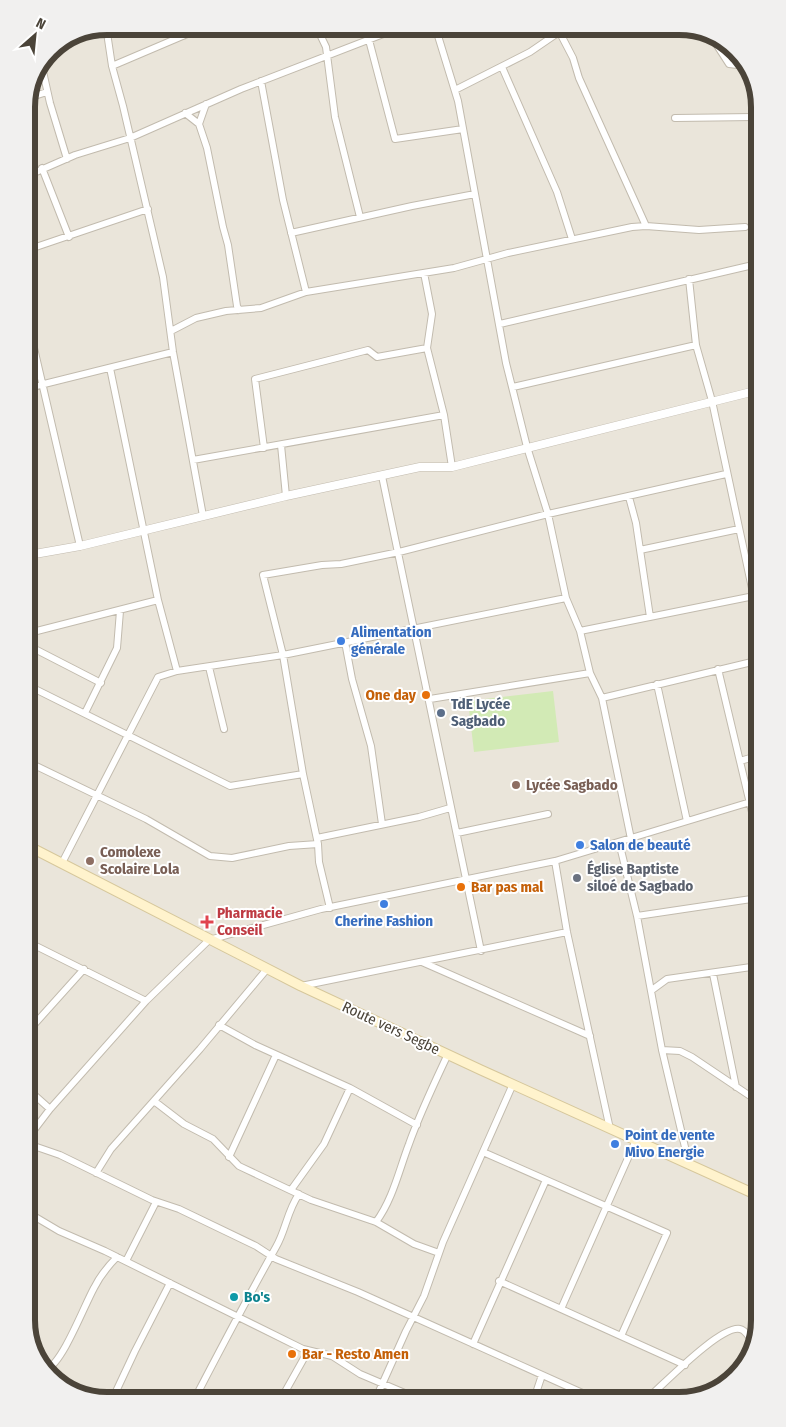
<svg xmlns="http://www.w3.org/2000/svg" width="786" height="1427" viewBox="0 0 786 1427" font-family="'Fira Sans Condensed',sans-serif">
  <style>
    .residential { fill: #eae5da }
    .green { fill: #d2eab5 }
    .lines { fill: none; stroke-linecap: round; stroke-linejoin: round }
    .minor-casing { stroke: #c2bbae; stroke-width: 8 }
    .tertiary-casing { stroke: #c2bbae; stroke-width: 9 }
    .secondary-casing { stroke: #d6c79b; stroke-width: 11 }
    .minor { stroke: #fff; stroke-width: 6 }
    .tertiary { stroke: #fff; stroke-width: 8 }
    .secondary { stroke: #fff3cd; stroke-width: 9 }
    .shop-dot { fill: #3f7fe0; stroke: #fff; stroke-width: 2 }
    .food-dot { fill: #e8710a; stroke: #fff; stroke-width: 2 }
    .service-dot { fill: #5c6f8a; stroke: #fff; stroke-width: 2 }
    .education-dot { fill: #8d6e63; stroke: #fff; stroke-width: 2 }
    .worship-dot { fill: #6b7280; stroke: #fff; stroke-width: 2 }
    .health-dot { fill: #e0444e; stroke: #fff; stroke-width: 2 }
    .culture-dot { fill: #0f9aa8; stroke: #fff; stroke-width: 2 }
    .labels { text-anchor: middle; stroke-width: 4; stroke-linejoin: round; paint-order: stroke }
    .shop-label { font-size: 15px; font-weight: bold; fill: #366cbe; stroke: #fff; text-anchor: start }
    .food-label { font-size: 15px; font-weight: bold; fill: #c56008; stroke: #fff; text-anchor: start }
    .service-label { font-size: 15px; font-weight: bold; fill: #4e5e75; stroke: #fff; text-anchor: start }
    .education-label { font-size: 15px; font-weight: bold; fill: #785e54; stroke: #fff; text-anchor: start }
    .worship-label { font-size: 15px; font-weight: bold; fill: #5b616d; stroke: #fff; text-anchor: start }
    .health-label { font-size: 15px; font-weight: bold; fill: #be3a42; stroke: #fff; text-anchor: start }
    .street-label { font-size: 15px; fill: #4b4439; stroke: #fff }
    .culture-label { font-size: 15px; font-weight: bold; fill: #0d838f; stroke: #fff; text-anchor: start }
    .rim { fill: none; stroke: #4b4439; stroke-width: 6 }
  </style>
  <rect width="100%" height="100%" fill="#f6f3ec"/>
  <path class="residential" d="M 107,26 L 685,26 L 728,43 L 754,76 L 760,1321 L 746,1365 L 710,1395 L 102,1401 L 62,1387 L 32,1351 L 26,102 L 50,50 Z"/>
  <path class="green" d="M 553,691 L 559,742 L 474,752 L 468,701 Z"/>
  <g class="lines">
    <defs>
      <path id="minor" d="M 106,26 L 112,66 L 123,106 L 163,277 L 173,352 L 203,516
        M 180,26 L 183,36
        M 316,26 L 326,47 L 335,117 L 360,217
        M 435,26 L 458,101 L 506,363 L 527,447 L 548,514 L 566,598 L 580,631 L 590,673 L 602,698 L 631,839
        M 560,33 L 573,58 L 579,78 L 646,226
        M 711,36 L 729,64 L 746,66
        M 369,40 L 395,139 L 463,129
        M 112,66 L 206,26
        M 42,67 L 50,103 L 67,159
        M 502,67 L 557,192 L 572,239
        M 261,81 L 283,200 L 306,292
        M 455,90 L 530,52 L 568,26
        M 28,98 L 47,92
        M 185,113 L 199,124 L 207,148 L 223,227 L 228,245 L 237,306 L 239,310
        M 675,118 L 754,117
        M 199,124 L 206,104
        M 42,168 L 69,237
        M 27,176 L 75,155 L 130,138 L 241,89 L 404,26
        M 291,233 L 412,206 L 475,194
        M 27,250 L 148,209
        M 424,273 L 432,314 L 427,348 L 444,415 L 452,467
        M 689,279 L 696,345 L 712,401 L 756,607
        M 27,318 L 80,546
        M 500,324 L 753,265
        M 171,331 L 196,318 L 226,311 L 261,308 L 306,292 L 454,268 L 508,253 L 632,227 L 646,226 L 699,230 L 745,227
        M 110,368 L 158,600 L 177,671
        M 513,387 L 696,345
        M 28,388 L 173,352
        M 281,445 L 286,496
        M 264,448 L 255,379 L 368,350 L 377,357 L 427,348
        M 193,460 L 444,415
        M 382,476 L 481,951
        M 629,497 L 636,523 L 650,617
        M 640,550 L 739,529
        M 580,631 L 754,596
        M 29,633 L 158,600
        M 345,642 L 352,679 L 371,746 L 382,824
        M 29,646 L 101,683
        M 209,667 L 224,729
        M 718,669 L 757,833
        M 657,684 L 687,821
        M 29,686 L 230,786 L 303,774
        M 602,698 L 756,661
        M 430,699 L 590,673
        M 85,713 L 117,648 L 120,611
        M 740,761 L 757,756
        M 30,763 L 146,819 L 210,856 L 232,858 L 289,846 L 318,844 L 303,774 L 283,655 L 263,575 L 322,565 L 341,564 L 399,552 L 548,514 L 726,474
        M 457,833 L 548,814
        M 317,838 L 419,817 L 450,808
        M 619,842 L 637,916 L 662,1050 L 689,1164
        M 318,844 L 319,862 L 330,908
        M 555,861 L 567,932 L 610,1129
        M 62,863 L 158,677 L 177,671 L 283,655 L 566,598
        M 637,916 L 758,898
        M 30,943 L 146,1001
        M 422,962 L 590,1036
        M 713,974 L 736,1087
        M 301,986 L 567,932
        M 652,990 L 667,979 L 758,966
        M 219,1025 L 255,1045 L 350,1088 L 417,1125
        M 31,1028 L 84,969
        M 662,1050 L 680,1051 L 692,1057 L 759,1102
        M 31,1092 L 50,1109
        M 154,1101 L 184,1124 L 213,1139 L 239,1166 L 311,1200 L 376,1222 L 414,1244 L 439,1253
        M 31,1134 L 50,1109 L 146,1001 L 209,940 L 321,909 L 555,861 L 757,800
        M 31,1145 L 60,1155 L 152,1200 L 179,1209 L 256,1246 L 276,1259 L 358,1292 L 589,1396
        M 483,1152 L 667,1233 L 621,1336
        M 229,1157 L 276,1055
        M 96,1173 L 111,1149 L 200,1049 L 267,969
        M 291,1190 L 324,1144 L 350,1088
        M 32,1215 L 59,1231 L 105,1251 L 303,1349 L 332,1356 L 360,1374 L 414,1397
        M 376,1222 C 393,1199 399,1170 409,1144 C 420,1113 434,1084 448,1054
        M 126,1261 L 156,1202
        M 499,1281 L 685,1365
        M 561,1309 L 636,1140
        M 473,1344 L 546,1180
        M 47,1369 C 63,1362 84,1306 94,1288 C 100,1276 108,1266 117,1257
        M 651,1395 C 666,1382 721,1325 740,1329 C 746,1330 749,1338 753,1342
        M 535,1396 L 542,1375
        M 376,1398 L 406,1331 L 424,1296 L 443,1242 L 513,1084
        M 281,1399 L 308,1351
        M 112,1400 L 135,1351 L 170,1283
        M 194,1400 C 221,1348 248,1297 276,1247 C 286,1230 287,1211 299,1194"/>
      <path id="tertiary" d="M 29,555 L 80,546 L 286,496 L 420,467 L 452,467 L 755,391"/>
      <path id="secondary" d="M 30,847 L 301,986 L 481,1070 L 759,1196"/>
    </defs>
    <use href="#minor" class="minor-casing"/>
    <use href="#tertiary" class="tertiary-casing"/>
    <use href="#secondary" class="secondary-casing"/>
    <use href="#minor" class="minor"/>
    <use href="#tertiary" class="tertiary"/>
    <use href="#secondary" class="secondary"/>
  </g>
  <g class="shop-dot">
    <circle cx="341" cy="641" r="5"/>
    <circle cx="580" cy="845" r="5"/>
    <circle cx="384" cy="904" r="5"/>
    <circle cx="615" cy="1144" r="5"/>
  </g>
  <g class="food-dot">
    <circle cx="426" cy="695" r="5"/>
    <circle cx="461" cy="887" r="5"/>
    <circle cx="292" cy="1354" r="5"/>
  </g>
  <circle class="service-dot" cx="441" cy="713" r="5"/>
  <g class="education-dot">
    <circle cx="516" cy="785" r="5"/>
    <circle cx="90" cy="861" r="5"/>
  </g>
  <circle class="worship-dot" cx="577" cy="878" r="5"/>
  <path class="health-dot" d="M204.5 914.5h5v5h5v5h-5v5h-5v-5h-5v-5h5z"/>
  <circle class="culture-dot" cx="234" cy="1297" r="5"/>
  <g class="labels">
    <g class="shop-label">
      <text x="351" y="637">Alimentation<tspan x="351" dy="17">générale</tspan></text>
      <text x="590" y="850">Salon de beauté</text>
      <text x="384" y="926" text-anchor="middle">Cherine Fashion</text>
      <text x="625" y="1140">Point de vente<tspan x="625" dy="17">Mivo Energie</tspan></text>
    </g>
    <g class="food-label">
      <text x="416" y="700" text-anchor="end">One day</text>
      <text x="471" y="892">Bar pas mal</text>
      <text x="302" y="1359">Bar - Resto Amen</text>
    </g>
    <g class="service-label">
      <text x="451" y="709">TdE Lycée<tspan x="451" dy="17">Sagbado</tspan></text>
    </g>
    <g class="education-label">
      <text x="526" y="790">Lycée Sagbado</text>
      <text x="100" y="857">Comolexe<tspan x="100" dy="17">Scolaire Lola</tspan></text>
    </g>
    <g class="worship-label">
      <text x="587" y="874">Église Baptiste<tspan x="587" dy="17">siloé de Sagbado</tspan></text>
    </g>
    <g class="health-label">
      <text x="217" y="918">Pharmacie<tspan x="217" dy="17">Conseil</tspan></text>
    </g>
    <g class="street-label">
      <text transform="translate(391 1028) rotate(25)" y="5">Route vers Segbe</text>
    </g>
    <g class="culture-label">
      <text x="244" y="1302">Bo's</text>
    </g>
  </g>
  <path d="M0 0H786V1427H0ZM107 35H679A72 72 0 0 1 751 107V1320A72 72 0 0 1 679 1392H107A72 72 0 0 1 35 1320V107A72 72 0 0 1 107 35Z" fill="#f1f0ef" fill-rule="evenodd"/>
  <path class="rim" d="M107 35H679A72 72 0 0 1 751 107V1320A72 72 0 0 1 679 1392H107A72 72 0 0 1 35 1320V107A72 72 0 0 1 107 35Z"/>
  <g transform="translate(35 35) rotate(27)" stroke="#ffffff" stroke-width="4" paint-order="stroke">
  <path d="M0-4L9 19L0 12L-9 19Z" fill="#4b4439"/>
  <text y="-8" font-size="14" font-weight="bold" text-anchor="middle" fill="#4b4439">N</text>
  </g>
</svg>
